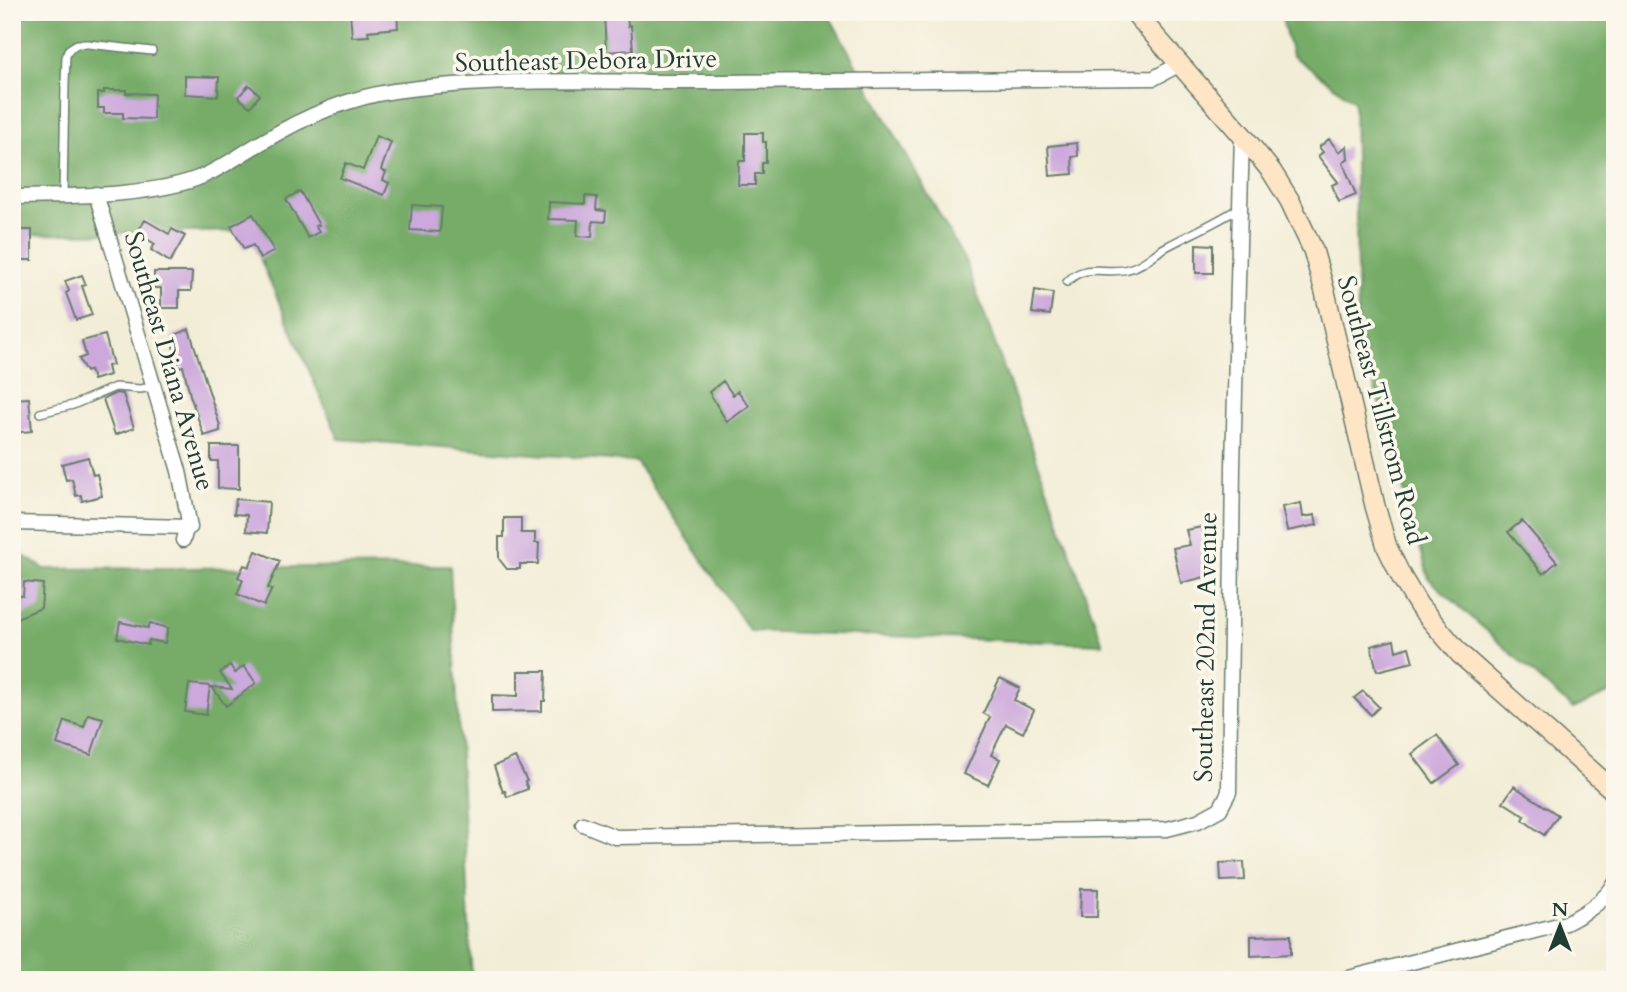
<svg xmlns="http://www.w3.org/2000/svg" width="1627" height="992" viewBox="0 0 1627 992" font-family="Cardo,serif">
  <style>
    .forest { fill: #76ac68; stroke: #4a744e; stroke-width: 2 }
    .building { fill: #cca8dc }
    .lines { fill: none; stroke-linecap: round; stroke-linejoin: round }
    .service-casing { stroke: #697b6d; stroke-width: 10 }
    .minor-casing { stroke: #697b6d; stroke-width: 17 }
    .secondary-casing { stroke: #697b6d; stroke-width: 22 }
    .service { stroke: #fff; stroke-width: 7 }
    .minor { stroke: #fff; stroke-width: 14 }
    .secondary { stroke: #fde5c5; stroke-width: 19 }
    .labels { text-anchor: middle; stroke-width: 7; stroke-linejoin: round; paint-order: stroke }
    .street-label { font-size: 26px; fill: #1f3d34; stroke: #fbf7ec }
  </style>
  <rect width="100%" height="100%" fill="#fbf7ec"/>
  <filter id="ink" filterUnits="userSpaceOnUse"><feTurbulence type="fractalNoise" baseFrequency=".0143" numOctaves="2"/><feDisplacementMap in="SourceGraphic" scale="14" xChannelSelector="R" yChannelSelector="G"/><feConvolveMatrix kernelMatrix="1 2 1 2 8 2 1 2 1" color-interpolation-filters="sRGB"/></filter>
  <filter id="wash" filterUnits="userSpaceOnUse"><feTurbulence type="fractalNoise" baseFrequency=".00686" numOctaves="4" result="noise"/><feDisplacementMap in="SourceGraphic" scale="28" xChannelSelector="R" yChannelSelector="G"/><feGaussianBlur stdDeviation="1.57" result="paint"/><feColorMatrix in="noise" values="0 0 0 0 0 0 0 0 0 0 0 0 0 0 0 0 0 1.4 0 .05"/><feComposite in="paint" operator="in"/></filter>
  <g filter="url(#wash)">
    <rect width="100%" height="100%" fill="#f2edd6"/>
    <path class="forest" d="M 12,12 L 827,12 L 966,263 L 1103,644 L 750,631 L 636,462 L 339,439 L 248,231 L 12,235 Z
      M 1280,12 L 1615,12 L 1615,690 L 1573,709 L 1429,579 L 1358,328 L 1354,101 L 1292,55 Z
      M 12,549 L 45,569 L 450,566 L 472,980 L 12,980 Z"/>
    <g id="blocks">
      <path class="building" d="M 350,12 L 397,12 L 398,28 L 368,31 L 369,36 L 352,37 Z
        M 604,12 L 627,12 L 628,26 L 631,25 L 633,50 L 606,52 Z
        M 185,76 L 219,77 L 218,96 L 185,94 Z
        M 249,85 L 260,95 L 250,107 L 238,97 Z
        M 104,90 L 126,90 L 126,93 L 154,94 L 153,119 L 123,118 L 123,113 L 104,113 L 104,108 L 98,108 L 98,93 L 104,93 Z
        M 12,121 L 22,122 L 21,155 L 12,155 Z
        M 745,133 L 763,133 L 763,142 L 766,142 L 766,163 L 762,163 L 762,174 L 755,174 L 755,185 L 738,185 L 739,161 L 745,161 Z
        M 376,136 L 391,142 L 381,170 L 386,172 L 383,180 L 389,183 L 384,195 L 340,178 L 346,163 L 363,170 Z
        M 1329,139 L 1339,152 L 1347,146 L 1348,159 L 1343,163 L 1356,195 L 1339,202 L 1332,185 L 1338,182 L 1318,156 L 1323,152 L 1319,147 Z
        M 1077,143 L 1078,156 L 1072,157 L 1073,174 L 1050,176 L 1048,146 Z
        M 300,191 L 319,225 L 315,226 L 319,232 L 308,238 L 286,199 Z
        M 585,196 L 597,197 L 596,210 L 606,211 L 605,222 L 593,221 L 592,237 L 577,236 L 578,220 L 548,219 L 549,202 L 585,204 Z
        M 412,205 L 442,207 L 440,232 L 410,230 Z
        M 253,214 L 274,251 L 260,259 L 253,245 L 244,249 L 231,226 Z
        M 145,220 L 169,234 L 172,229 L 185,236 L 170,262 L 151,250 L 155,244 L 137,233 Z
        M 12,230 L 32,230 L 32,260 L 12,260 Z
        M 1196,244 L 1213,245 L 1213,273 L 1196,273 Z
        M 154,272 L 192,272 L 191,291 L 179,291 L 179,308 L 161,308 L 161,288 L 154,288 Z
        M 82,275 L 86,285 L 82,286 L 92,315 L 76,320 L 66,293 L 69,291 L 65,281 Z
        M 1035,290 L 1053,293 L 1050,315 L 1032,313 Z
        M 189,329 L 220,426 L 220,431 L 204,436 L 190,395 L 183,366 L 179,367 L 173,346 L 175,345 L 173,336 Z
        M 105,335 L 113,365 L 107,366 L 109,375 L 93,380 L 90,370 L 86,372 L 79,359 L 86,356 L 82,341 Z
        M 723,381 L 733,395 L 738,391 L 749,406 L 727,422 L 709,392 Z
        M 116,393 L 123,394 L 134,428 L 115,435 L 103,399 Z
        M 29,398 L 32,431 L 12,433 L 12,399 Z
        M 211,446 L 239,446 L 239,489 L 218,488 L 218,461 L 211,461 Z
        M 88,457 L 93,475 L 97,474 L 102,496 L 82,501 L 81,495 L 76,496 L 72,479 L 66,480 L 62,464 Z
        M 236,499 L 269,502 L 267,533 L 246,531 L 247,515 L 234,514 Z
        M 1301,503 L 1303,517 L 1315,515 L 1317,525 L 1287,531 L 1282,507 Z
        M 504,518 L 521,518 L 521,533 L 535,533 L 535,543 L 539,543 L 538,564 L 520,564 L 520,569 L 507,569 L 499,559 L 499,537 L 504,537 Z
        M 1522,521 L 1557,562 L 1543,574 L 1508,532 Z
        M 1202,527 L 1213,575 L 1181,583 L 1173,548 L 1190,545 L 1186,530 Z
        M 256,551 L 280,561 L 268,588 L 272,589 L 264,606 L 237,594 L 243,580 L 238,577 L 244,565 L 249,567 Z
        M 24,582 L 43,584 L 41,608 L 12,620 L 12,595 L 23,596 Z
        M 120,622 L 148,628 L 150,623 L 168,628 L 165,643 L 149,640 L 148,645 L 117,638 Z
        M 1394,640 L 1396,651 L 1409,647 L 1413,662 L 1377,671 L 1371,646 Z
        M 230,665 L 235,673 L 244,666 L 256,683 L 226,706 L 212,687 L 232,689 L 220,673 Z
        M 518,671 L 546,671 L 545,701 L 542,701 L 542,711 L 492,712 L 492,695 L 518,696 Z
        M 1000,678 L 1020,688 L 1014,700 L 1034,710 L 1023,733 L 1006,724 L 991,755 L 1000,759 L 988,785 L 964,774 L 990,717 L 983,713 Z
        M 189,684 L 210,686 L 206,715 L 185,712 Z
        M 1363,691 L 1379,707 L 1371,715 L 1354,698 Z
        M 88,714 L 103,718 L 91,755 L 57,744 L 65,721 L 84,727 Z
        M 1437,735 L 1459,765 L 1434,783 L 1412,754 Z
        M 515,757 L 527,781 L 525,782 L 528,789 L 507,797 L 505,791 L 503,792 L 494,766 Z
        M 1514,786 L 1558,815 L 1544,835 L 1523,820 L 1525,816 L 1503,802 Z
        M 1244,862 L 1245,880 L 1221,881 L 1220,863 Z
        M 1081,889 L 1098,889 L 1097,917 L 1080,917 Z
        M 1291,935 L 1291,954 L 1251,956 L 1251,936 Z"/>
    </g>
  </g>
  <g filter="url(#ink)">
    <use href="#blocks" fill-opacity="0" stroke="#697b6d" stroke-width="2"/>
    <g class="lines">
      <defs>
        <path id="service" d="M 63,196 L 65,84 L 66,56 L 69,49 L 77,44 L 88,44 L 152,51
          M 1067,282 C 1085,262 1105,275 1128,269 C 1143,266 1153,254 1166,247 C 1190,234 1216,223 1239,208
          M 40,413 L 73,405 L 115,387 L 140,389 L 153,387"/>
        <path id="minor" d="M 96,194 L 179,471 L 190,527 L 186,529 L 183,540
          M 12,197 C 66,196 155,197 203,176 C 224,167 244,152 264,141 C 304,117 347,98 394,91 C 502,76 612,83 721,82 C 865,82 1010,78 1154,78 L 1180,64
          M 12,523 L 190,527
          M 583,824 L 615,837 L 1167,829 L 1198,821 L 1220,809 L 1229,792 L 1233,466 L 1242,135
          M 1341,980 L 1566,923 C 1585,913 1602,903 1615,884"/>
        <path id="secondary" d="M 1134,12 L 1242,135 L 1272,172 L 1290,201 L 1313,250 L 1325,292 L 1375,506 L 1387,547 L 1402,578 L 1419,606 L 1460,654 L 1615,792"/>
      </defs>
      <use href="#service" class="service-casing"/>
      <use href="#minor" class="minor-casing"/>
      <use href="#secondary" class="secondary-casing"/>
      <use href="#service" class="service"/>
      <use href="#minor" class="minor"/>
      <use href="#secondary" class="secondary"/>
    </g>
  </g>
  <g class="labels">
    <g class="street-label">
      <text transform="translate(586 60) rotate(-1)" y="9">Southeast Debora Drive</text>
      <text transform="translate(170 361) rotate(74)" y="9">Southeast Diana Avenue</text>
      <text transform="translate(1382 410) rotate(75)" y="9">Southeast Tillstrom Road</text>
      <text transform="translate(1205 647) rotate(-89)" y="9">Southeast 202nd Avenue</text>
    </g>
  </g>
  <rect width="1627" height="992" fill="none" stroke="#fbf7ec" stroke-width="42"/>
  <g transform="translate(1560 926)" stroke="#fbf7ec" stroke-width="5" paint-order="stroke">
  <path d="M0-5L12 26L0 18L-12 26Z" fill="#1f3d34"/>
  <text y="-10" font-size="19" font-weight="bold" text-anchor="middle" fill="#1f3d34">N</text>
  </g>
</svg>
